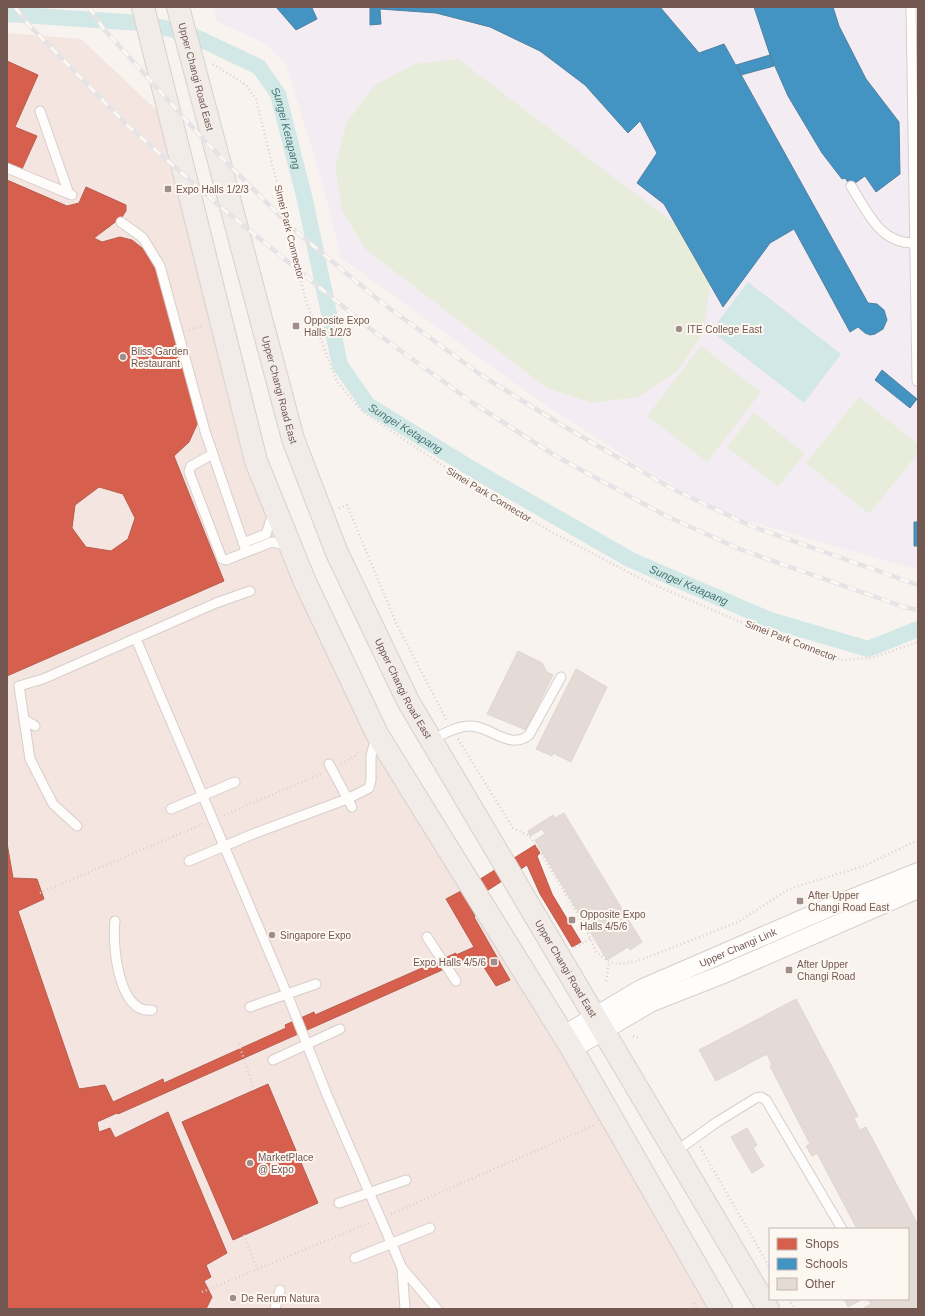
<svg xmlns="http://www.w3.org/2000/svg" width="925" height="1316" viewBox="0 0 925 1316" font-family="Helvetica,sans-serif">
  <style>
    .commercial { fill: #f4e5e1 }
    .education { fill: #f3edf3 }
    .green { fill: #e8ecdb }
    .water { fill: #d2e8e6 }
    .shops { fill: #d6604d; stroke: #b85d4e; fill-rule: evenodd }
    .schools { fill: #4393c3; stroke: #5181a1 }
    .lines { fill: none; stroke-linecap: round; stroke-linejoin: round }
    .canal { stroke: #d2e8e6; stroke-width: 16 }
    .building { fill: #e4dbd6; stroke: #e0d6d1 }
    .lane-casing { stroke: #d6cecb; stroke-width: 11 }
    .street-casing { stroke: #d6cecb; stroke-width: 20 }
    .primary-casing { stroke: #d8d0cc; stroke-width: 24 }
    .path { stroke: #dad1d0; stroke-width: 2.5; stroke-dasharray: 1 3; stroke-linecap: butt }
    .lane { stroke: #fefdfc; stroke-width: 9 }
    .street { stroke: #fefdfc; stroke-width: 18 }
    .primary { stroke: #f1ece8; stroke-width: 22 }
    .rail-casing { stroke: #e5e3e6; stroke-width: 4.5 }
    .rail { stroke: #fdf7f2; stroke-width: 3; stroke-dasharray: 9; stroke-linecap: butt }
    .poi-dot { fill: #a28e88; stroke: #fdf7f2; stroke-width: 1.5 }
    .labels { text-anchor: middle; stroke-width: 4; stroke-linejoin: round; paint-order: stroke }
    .street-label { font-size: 10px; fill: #735751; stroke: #fdf7f2 }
    .poi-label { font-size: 10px; fill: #735751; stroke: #fdf7f2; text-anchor: start }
    .water-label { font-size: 11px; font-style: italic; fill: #467676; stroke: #fdf7f2 }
  </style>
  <rect width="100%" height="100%" fill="#f8f3ee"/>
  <path class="commercial" d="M 7,33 L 81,39 L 165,118 L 262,456 L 342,646 L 399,750 L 723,1309 L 7,1309 Z"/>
  <path class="education" d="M 215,7 L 918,7 L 918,570 L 723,514 L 642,467 L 538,400 L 341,258 L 322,182 L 286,64 L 264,43 L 216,21 Z"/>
  <path class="green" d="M 458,59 L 695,239 L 710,284 L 704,331 L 678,371 L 638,397 L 592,403 L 547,388 L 365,249 L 342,210 L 335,166 L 347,122 L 374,86 L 414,64 Z
    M 701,346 L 761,392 L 707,462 L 647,416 Z
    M 859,397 L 918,444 L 918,453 L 869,514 L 806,463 Z
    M 754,413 L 805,453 L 778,487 L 727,447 Z"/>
  <path class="water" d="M 748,282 L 841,354 L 804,403 L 711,331 Z"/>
  <path class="shops" d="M 7,61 L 38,75 L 15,127 L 37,136 L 22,169 L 7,163 Z
    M 7,180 L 67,206 L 79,203 L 86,187 L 126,205 L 126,211 L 122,217 L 94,238 L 102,242 L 120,237 L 132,240 L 142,248 L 154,264 L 199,420 L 189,442 L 174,456 L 224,581 L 7,676 ZM 99,487 L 123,494 L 135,518 L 128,539 L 111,551 L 86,547 L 72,528 L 75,505 Z
    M 7,843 L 13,878 L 37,879 L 44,899 L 18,911 L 79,1089 L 105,1085 L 113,1102 L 163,1079 L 164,1083 L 286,1028 L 285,1025 L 314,1012 L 315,1015 L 456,953 L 456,955 L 474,947 L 446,899 L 461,891 L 535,845 L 540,853 L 537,856 L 552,894 L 581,942 L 572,947 L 540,894 L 527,865 L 468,903 L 475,916 L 474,917 L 510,980 L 496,986 L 476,955 L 118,1114 L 117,1113 L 97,1122 L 99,1132 L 110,1128 L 115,1138 L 168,1112 L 227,1253 L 206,1265 L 211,1277 L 204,1281 L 212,1297 L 206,1309 L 7,1309 Z
    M 268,1084 L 318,1203 L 233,1240 L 182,1122 Z"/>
  <path class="schools" d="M 276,7 L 315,7 L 312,8 L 317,19 L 296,30 Z
    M 370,7 L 660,7 L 699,53 L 724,44 L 868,303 L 877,304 L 884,310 L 887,320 L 883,329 L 875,334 L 870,335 L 865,333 L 858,327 L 850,332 L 794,229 L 770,243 L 723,307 L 664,204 L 637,183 L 657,153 L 640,121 L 628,133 L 585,85 L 540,51 L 490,27 L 436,13 L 380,9 L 381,24 L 370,25 Z
    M 754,7 L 833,7 L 839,26 L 866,79 L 899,122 L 900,174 L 876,192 L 865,176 L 851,186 L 845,178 L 842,179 L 822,153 L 788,96 L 770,55 Z
    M 770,55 L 774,66 L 741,75 L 736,65 Z
    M 882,370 L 917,399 L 910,408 L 875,380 Z
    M 914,522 L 918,522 L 918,546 L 914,546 Z"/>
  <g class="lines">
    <path class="canal" id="s1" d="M 7,14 L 140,23 L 170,29 L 198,38 L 259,67 L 278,94 L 305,200 L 340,365 L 368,405 L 472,469 L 631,560 L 770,620 L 868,649 L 918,629"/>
  </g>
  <path class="building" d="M 518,651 L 542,663 L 547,672 L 553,675 L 526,730 L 487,714 Z
    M 576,669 L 607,687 L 571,762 L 553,753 L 552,756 L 536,749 Z
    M 564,813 L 642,942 L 630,950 L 628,947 L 607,960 L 535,840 L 545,834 L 542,829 L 530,836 L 528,831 L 553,815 L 555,818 Z
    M 796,999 L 858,1116 L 854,1119 L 860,1130 L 866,1127 L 918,1225 L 918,1309 L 862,1309 L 871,1304 L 869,1301 L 872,1299 L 908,1299 L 908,1229 L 857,1229 L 817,1153 L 812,1156 L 806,1146 L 810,1144 L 770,1066 L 772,1065 L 767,1054 L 716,1081 L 699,1050 Z
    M 747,1128 L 757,1145 L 753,1148 L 764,1166 L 752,1173 L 731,1137 Z
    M 844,1299 L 863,1299 L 848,1307 Z"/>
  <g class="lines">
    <defs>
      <path id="lane" d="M 911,7 L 917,381
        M 40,111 L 69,194
        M 7,168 L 72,195
        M 851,186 C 868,213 881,246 918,243
        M 121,222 L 143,238 L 160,266 L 205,431 L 246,551
        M 213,454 L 191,466 L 189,472 L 222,559 L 226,560 L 272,542 L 289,546
        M 243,543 L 266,534 L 273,514
        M 136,639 L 287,994 L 327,1095 L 402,1268 L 405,1309
        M 24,719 L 35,726
        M 431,740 C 442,735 456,726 469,726 C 490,725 509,751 529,735 L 561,677
        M 329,764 L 352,807
        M 171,809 L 235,782
        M 77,826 L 53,804 L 30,759 L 19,686 L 43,679 L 216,603 L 250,591
        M 189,861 L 253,834 L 347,799 L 369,788 L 371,780 L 371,756 L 376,737
        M 115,921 C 112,943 118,1015 152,1010
        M 427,937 L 456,981
        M 250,1007 L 316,984
        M 273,1060 L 340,1029
        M 675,1152 L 717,1122 L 756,1098 L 761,1097 L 766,1100 L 842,1229
        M 339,1203 L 406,1180
        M 355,1258 L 430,1228
        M 402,1268 L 437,1309
        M 275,1309 L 280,1290"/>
      <g id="street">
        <path id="s2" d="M 564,1035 L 641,989 L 828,908 L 918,872"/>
        <path d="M 572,1049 L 650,1003 L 721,975 L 918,889"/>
      </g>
      <g id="primary">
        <path d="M 143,7 L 256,461 L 305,582 L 377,734 L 572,1049 L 721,1309"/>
        <path id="s3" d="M 178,7 L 293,439 L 337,553 L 408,701 L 768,1309"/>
      </g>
    </defs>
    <use href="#lane" class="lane-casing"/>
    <use href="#street" class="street-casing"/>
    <use href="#primary" class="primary-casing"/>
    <path class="path" d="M 213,64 L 246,85 L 256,99 L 306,301 L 337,382 L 363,412 L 454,473 L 548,530 L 643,580 L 778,638 L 842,660 L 871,658 L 918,642
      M 189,330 L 203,326
      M 339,508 L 347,505 L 396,623 L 447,721
      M 458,739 L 513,828 L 529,836 L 537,846 L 586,928 L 596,952 L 609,962 L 618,964 L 638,961 L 738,922 L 789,889 L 864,866 L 918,840
      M 341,764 L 355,756 L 359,750
      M 224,815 L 321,774
      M 40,893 L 203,824
      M 579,931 L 586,928
      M 575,947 L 590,939
      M 606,981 L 609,962
      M 633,1036 L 640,1038
      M 239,1044 L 254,1090
      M 700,1147 L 770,1268
      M 391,1214 L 595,1125
      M 244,1235 L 257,1269
      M 202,1292 L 369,1223
      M 789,1299 L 795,1309
      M 694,1303 L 697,1309"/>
    <use href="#lane" class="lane"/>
    <use href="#street" class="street"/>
    <use href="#primary" class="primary"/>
    <defs>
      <path id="rail" d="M 15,7 L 29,25 L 127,125 L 217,204 L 372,330 L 473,403 L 554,455 L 666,516 L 742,550 L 904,607 L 918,610
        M 89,7 L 103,28 L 204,140 L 292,228 L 381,302 L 481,375 L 560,424 L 671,488 L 751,526 L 918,585"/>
    </defs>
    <use href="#rail" class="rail-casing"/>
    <use href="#rail" class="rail"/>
  </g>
  <g class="poi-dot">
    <rect x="164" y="185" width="8" height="8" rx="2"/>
    <rect x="292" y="322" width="8" height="8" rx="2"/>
    <circle cx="679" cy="329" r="4"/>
    <circle cx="123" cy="357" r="4"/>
    <rect x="796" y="897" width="8" height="8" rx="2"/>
    <rect x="568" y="916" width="8" height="8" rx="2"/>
    <circle cx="272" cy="935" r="4"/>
    <rect x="490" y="958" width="8" height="8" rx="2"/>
    <rect x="785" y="966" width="8" height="8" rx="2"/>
    <circle cx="250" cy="1163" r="4"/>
    <circle cx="233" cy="1298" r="4"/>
  </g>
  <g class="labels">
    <g class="street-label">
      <text dy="4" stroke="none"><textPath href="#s3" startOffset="72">Upper Changi Road East</textPath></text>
      <text transform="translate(290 232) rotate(76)" y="4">Simei Park Connector</text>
      <text dy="4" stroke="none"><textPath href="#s3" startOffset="396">Upper Changi Road East</textPath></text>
      <text transform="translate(489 494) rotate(31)" y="4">Simei Park Connector</text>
      <text transform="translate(791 640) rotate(21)" y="4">Simei Park Connector</text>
      <text dy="4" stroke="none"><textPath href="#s3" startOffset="720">Upper Changi Road East</textPath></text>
      <text dy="4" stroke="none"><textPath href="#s2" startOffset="195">Upper Changi Link</textPath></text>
      <text dy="4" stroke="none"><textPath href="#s3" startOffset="1044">Upper Changi Road East</textPath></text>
    </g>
    <g class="poi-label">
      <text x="176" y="193">Expo Halls 1/2/3</text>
      <text x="304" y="324">Opposite Expo<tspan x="304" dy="12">Halls 1/2/3</tspan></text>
      <text x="687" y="333">ITE College East</text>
      <text x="131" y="355">Bliss Garden<tspan x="131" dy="12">Restaurant</tspan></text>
      <text x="808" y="899">After Upper<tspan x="808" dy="12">Changi Road East</tspan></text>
      <text x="580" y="918">Opposite Expo<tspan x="580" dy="12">Halls 4/5/6</tspan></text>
      <text x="280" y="939">Singapore Expo</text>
      <text x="486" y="966" text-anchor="end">Expo Halls 4/5/6</text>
      <text x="797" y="968">After Upper<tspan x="797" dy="12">Changi Road</tspan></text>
      <text x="258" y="1161">MarketPlace<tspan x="258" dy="12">@ Expo</tspan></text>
      <text x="241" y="1302">De Rerum Natura</text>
    </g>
    <g class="water-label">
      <text dy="4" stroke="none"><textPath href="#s1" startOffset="329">Sungei Ketapang</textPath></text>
      <text dy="4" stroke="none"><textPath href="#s1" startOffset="665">Sungei Ketapang</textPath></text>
      <text dy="4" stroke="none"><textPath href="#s1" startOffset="989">Sungei Ketapang</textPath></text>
    </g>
  </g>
  <rect width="925" height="1316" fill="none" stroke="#735751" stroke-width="16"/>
  <rect x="769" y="1228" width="140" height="72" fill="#fdf7f2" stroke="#c6b7b2"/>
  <rect x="777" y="1238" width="20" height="12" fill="#d6604d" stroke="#c6b7b2"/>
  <text x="805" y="1248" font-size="12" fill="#735751">Shops</text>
  <rect x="777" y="1258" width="20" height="12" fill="#4393c3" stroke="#c6b7b2"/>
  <text x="805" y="1268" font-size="12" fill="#735751">Schools</text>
  <rect x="777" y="1278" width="20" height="12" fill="#e4dbd6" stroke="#c6b7b2"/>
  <text x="805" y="1288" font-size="12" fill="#735751">Other</text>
</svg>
